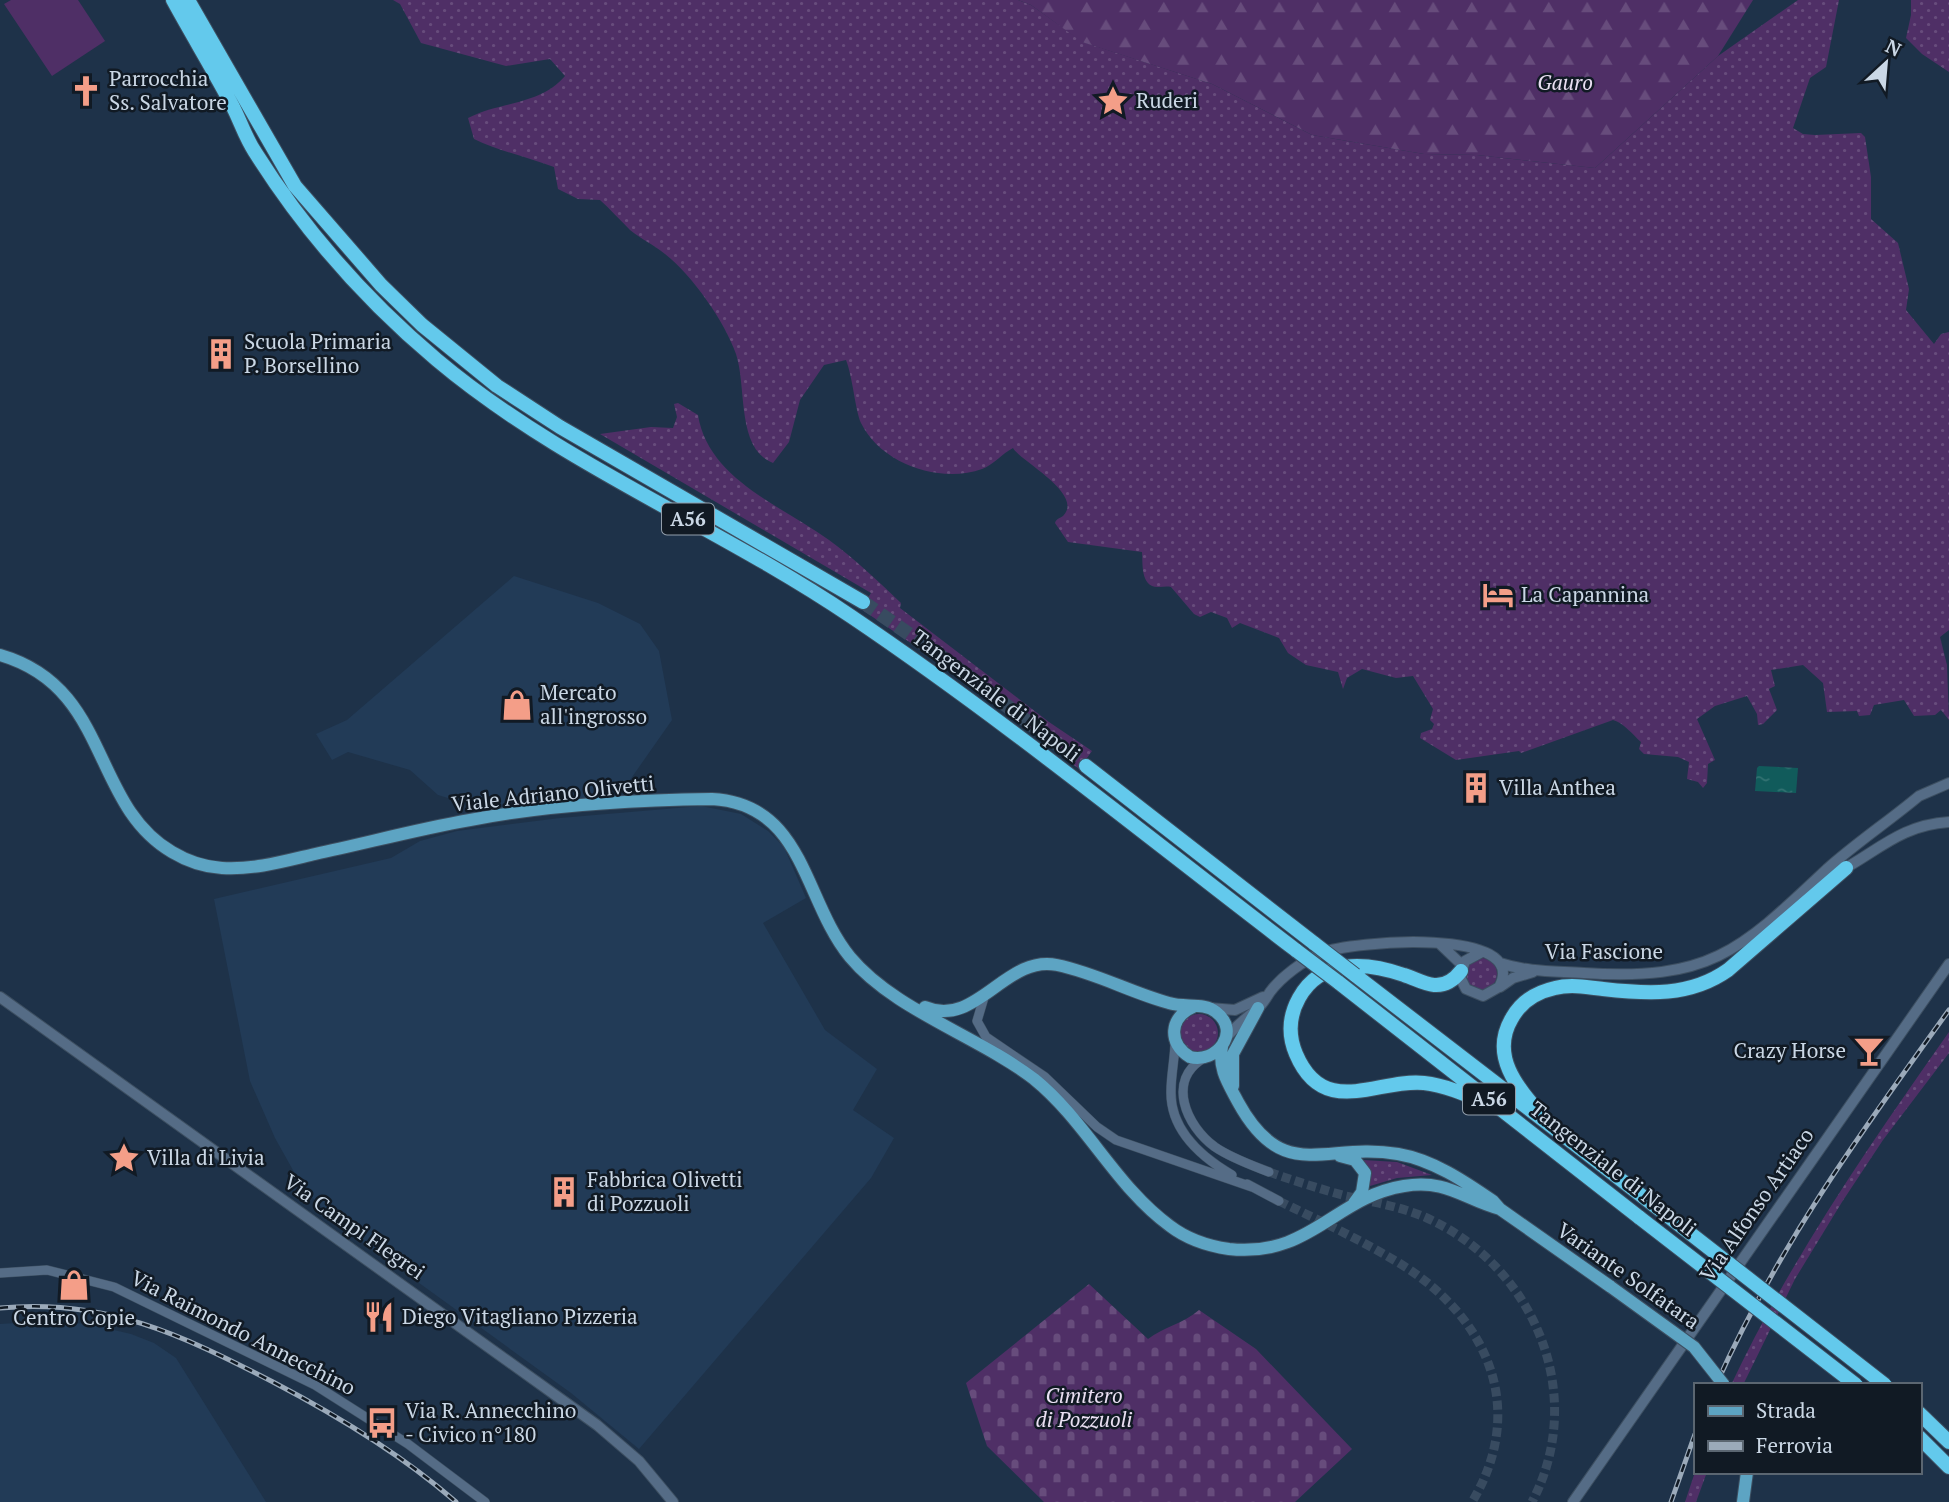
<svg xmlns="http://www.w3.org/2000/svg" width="1949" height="1502" viewBox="0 0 1949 1502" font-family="'PT Serif',serif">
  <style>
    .built { fill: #223b57 }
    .grass { fill: url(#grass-dots) }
    .forest { fill: url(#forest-firs) }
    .cemetery { fill: url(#cemetery-stones) }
    .garden { fill: #4f2f66 }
    .water { fill: url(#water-ripples) }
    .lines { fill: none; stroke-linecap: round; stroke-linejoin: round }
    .tertiary-tunnel { stroke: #384b60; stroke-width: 9; stroke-dasharray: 9 4.5; stroke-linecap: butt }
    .motorway-tunnel { stroke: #384b60; stroke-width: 14; stroke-dasharray: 14 7; stroke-linecap: butt }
    .tertiary-casing { stroke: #3d4f61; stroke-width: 10 }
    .secondary-casing { stroke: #3d4f61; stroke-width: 12 }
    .primary-casing { stroke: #3d4f61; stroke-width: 14 }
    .motorway-casing { stroke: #3d4f61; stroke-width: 16 }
    .tertiary { stroke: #556c86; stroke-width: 9 }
    .secondary { stroke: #556c86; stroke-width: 10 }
    .primary { stroke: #5da4c3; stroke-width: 12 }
    .motorway { stroke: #63c9ec; stroke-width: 14 }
    .rail-casing { stroke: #9baaba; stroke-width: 5 }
    .rail { stroke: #111a24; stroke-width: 2.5; stroke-dasharray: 8; stroke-linecap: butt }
    .primary-bridge-casing { stroke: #3d4f61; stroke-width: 14; stroke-linecap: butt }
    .motorway-bridge-casing { stroke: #3d4f61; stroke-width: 16; stroke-linecap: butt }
    .primary-bridge { stroke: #5da4c3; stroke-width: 12 }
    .motorway-bridge { stroke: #63c9ec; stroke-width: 14 }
    .labels { text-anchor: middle; stroke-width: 5; stroke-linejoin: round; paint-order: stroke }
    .shield { fill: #111a24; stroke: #929eab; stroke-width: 2 }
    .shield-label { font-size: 19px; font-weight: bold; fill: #cad7e5 }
    .poi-label { font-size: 21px; fill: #cad7e5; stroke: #111a24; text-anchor: start }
    .park-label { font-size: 21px; font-style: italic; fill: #e9dff2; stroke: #111a24 }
    .street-label { font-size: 21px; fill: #cad7e5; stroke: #111a24 }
  </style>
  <defs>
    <pattern id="grass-dots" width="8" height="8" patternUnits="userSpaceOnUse" patternTransform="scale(1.75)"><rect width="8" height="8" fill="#4f2f66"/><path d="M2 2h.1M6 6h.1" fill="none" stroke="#674c7c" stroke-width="1.8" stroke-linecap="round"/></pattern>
    <pattern id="forest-firs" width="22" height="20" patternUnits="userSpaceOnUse" patternTransform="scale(1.75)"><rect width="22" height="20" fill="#4f2f66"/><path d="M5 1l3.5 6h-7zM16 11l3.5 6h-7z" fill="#674c7c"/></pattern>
    <pattern id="cemetery-stones" width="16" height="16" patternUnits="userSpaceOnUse" patternTransform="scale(1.75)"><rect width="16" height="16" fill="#4f2f66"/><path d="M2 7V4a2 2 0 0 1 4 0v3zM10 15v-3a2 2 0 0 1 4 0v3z" fill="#674c7c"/></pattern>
    <pattern id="water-ripples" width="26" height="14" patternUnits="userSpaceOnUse" patternTransform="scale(1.75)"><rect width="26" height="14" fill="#115b5b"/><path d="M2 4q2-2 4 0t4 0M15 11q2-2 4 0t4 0" fill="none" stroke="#327272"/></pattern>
  </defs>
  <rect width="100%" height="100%" fill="#1e3249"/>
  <path class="built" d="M 514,576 L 598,603 L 640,624 L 659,651 L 672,720 L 618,797 L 481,808 L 438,795 L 410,770 L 348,752 L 332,760 L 316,734 L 347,720 Z
    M 701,806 L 741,814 L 768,831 L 784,847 L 806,898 L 763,923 L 825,1030 L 877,1069 L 853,1110 L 894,1138 L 871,1178 L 639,1449 L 571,1393 L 339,1225 L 303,1188 L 275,1138 L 250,1081 L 214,899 L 391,858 L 420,841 L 457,831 L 560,818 Z
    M 49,1321 L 88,1324 L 131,1334 L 154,1343 L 176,1358 L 266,1502 L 0,1502 L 0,1324 Z"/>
  <path class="grass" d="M 393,0 L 1018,0 L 1031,5 L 1083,42 L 1212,84 L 1312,135 L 1424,154 L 1477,155 L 1595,168 L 1718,56 L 1798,0 L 1839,0 L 1826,67 L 1810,78 L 1793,128 L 1803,134 L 1815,135 L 1861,133 L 1865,137 L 1871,177 L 1871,219 L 1898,243 L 1909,289 L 1906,310 L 1934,344 L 1941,334 L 1949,332 L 1949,630 L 1940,637 L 1947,665 L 1949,720 L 1941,710 L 1935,715 L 1914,716 L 1904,700 L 1874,705 L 1870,715 L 1859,716 L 1857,711 L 1827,712 L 1823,683 L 1803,665 L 1771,670 L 1775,686 L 1769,689 L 1777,710 L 1763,724 L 1758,725 L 1757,714 L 1747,696 L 1715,706 L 1697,719 L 1715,760 L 1708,764 L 1707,783 L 1703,788 L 1698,782 L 1687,779 L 1689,762 L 1678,757 L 1644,754 L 1639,749 L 1641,742 C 1632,734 1624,723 1613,720 L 1521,753 L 1519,751 L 1456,760 L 1420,738 L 1421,733 L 1432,729 L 1434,724 L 1430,720 L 1433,709 L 1413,676 L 1396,678 L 1362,669 L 1347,678 L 1343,689 L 1338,672 L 1306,665 L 1288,653 L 1279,638 L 1240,623 L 1232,628 L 1227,618 L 1211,612 L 1200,617 L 1194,614 L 1171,587 C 1167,586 1163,587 1159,587 C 1140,588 1143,563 1142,552 L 1068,542 L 1055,523 C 1056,519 1060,518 1063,516 C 1085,494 1020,461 1013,448 C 1003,453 993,465 982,469 C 940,484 881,464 861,423 C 855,409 853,378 846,360 L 824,365 L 800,400 L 789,442 L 773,463 C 736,449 747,387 736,354 C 725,322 692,275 665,254 C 654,245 641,239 630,230 C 620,220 610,209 600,200 L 578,199 L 558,189 L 554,167 C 527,157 499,151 474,139 L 468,118 C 500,101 539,106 565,76 L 550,59 L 506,66 L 421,43 L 400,4 Z
    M 1911,0 L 1949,0 L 1949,72 L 1922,54 L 1906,38 L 1911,15 Z
    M 678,403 L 698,415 C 708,479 782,506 829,540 C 855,559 878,581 901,603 L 900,608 L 1049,722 L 1092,751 L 1079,769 L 949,669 L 861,609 L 871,593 L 600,434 L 651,427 L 673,428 L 677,417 L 674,404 Z
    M1465 974a16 16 0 1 1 32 0a16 16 0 1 1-32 0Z
    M1180 1033a19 19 0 1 1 38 0a19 19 0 1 1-38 0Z
    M 1949,1032 L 1949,1053 L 1883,1140 L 1842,1202 L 1795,1279 L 1743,1385 L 1731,1385 C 1791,1258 1869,1146 1949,1032 Z
    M 1363,1160 L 1397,1162 L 1432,1175 L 1397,1178 L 1370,1186 L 1369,1169 Z
    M 1695,1472 L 1707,1472 L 1696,1502 L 1685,1502 Z"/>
  <path class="forest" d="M 1018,0 L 1753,0 L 1718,56 L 1595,168 L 1477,155 L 1424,154 L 1312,135 L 1212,84 L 1082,42 L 1031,5 Z"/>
  <path class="cemetery" d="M 1089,1284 L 1148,1339 C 1163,1327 1183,1324 1199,1310 L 1256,1349 L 1352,1449 L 1295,1502 L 1044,1502 L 987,1446 L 966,1383 Z"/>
  <path class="garden" d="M 11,0 L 78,0 L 105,41 L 52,76 L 4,4 Z"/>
  <path class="water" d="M 1759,766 L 1798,768 L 1796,793 L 1755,791 L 1757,768 Z"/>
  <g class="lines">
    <path class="tertiary-tunnel" d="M 1269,1172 C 1295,1181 1320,1189 1346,1196 C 1373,1202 1402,1207 1427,1218 C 1535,1267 1588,1395 1532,1502
      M 1279,1201 C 1322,1222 1366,1242 1407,1268 C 1491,1323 1526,1412 1472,1502"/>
    <path class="motorway-tunnel" d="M 863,602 L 949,662 L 1086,766"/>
    <defs>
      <path id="tertiary" d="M 985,994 L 977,1021 L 986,1037 L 1045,1077 L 1097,1127 L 1116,1140 L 1252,1187
        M 1175,1041 C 1175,1058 1171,1074 1171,1091 C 1170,1130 1201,1157 1232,1175
        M 1204,1058 C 1166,1080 1186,1126 1215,1147 C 1231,1158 1251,1165 1269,1172
        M 1247,1184 L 1279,1201
        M 0,1273 L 47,1270 L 114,1287 L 315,1385 L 408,1444 L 485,1502"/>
      <path id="secondary" d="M 1842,870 C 1880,849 1902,825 1949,822
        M 1440,944 L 1462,965
        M 1500,963 C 1527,972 1555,971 1584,973 C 1710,981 1739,952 1827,869 C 1856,843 1889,821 1919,796 L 1949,783
        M 1500,987 L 1513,978 L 1533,972
        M 0,997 L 597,1425 L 639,1461 L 673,1502
        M 1209,1008 L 1235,1010 L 1263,997
        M 1226,1038 C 1235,1026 1246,1019 1257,1009 C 1263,1004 1266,998 1270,992 C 1282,976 1303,961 1321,953 C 1350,941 1532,926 1499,987 L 1483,996 L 1466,989 L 1460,977 L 1465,961 L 1480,953
        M 1573,1502 L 1949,964"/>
      <path id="primary" d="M 0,655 C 111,687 90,804 172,852 C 187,861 204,867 222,868 C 254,870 285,861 315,854 C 367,843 418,829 470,820 C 547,805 634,800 712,799 C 805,804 803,900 850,957 C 894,1010 978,1036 1034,1079 C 1086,1121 1116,1187 1170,1226 C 1187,1239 1208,1246 1229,1249 C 1310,1258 1335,1197 1404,1186 C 1447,1179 1463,1199 1500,1209
        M 925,1007 C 976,1029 1006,954 1057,965 C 1096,973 1132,993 1169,1003 C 1184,1008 1204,1002 1216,1012 C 1242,1032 1216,1064 1190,1057 C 1167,1043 1170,1017 1193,1007
        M 1222,1047 C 1218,1069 1228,1083 1238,1102 C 1284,1186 1325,1141 1398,1154 C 1433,1160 1464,1181 1493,1201 L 1500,1209 L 1611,1287
        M 1233,1086 L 1233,1054 L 1258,1008
        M 1340,1156 L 1355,1160 L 1365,1173 L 1362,1192 L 1354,1203
        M 1743,1502 L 1747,1472"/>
      <path id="motorway" d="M 173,0 C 192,35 213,69 232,105 C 240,120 245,137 255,152 C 304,230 367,301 437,360 C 562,465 718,526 852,617 C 1006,721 1150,839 1297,951
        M 188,0 L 295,186 L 381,285 L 422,325 L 497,386 L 560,427 L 863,602
        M 1086,766 L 1315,944
        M 1461,971 C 1454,980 1446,986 1434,985 C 1424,984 1414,978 1404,975 C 1367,962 1321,958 1299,998 C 1289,1016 1288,1035 1296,1054 C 1324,1120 1378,1078 1424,1083 C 1452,1086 1479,1101 1505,1111
        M 1355,975 L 1655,1206
        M 1338,982 L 1640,1218
        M 1550,1125 C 1524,1094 1487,1060 1512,1018 C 1521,1002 1537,992 1555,988 C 1570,984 1588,987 1603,989 C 1647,994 1690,997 1728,970 L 1846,868
        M 1919,1413 L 1949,1442
        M 1919,1437 L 1949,1467"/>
    </defs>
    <use href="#tertiary" class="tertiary-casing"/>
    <use href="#secondary" class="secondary-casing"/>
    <use href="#primary" class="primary-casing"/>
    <use href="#motorway" class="motorway-casing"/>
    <use href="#tertiary" class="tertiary"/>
    <use href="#secondary" class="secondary"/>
    <use href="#primary" class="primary"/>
    <use href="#motorway" class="motorway"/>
    <defs>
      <path id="rail" d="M 0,1308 C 106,1298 182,1335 273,1382 C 338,1416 401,1454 456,1502
        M 1716,1385 C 1778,1246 1861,1132 1949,1010
        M 1671,1502 L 1695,1434"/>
    </defs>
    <use href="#rail" class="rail-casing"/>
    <use href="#rail" class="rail"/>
    <defs>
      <path id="primary-bridge" d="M 1611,1287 L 1694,1347 L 1724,1385"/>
      <path id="motorway-bridge" d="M 1315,944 L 1355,975
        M 1297,951 L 1338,982
        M 1655,1206 L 1885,1385
        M 1640,1218 L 1856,1385"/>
    </defs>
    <use href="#primary-bridge" class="primary-bridge-casing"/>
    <use href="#motorway-bridge" class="motorway-bridge-casing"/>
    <use href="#primary-bridge" class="primary-bridge"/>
    <use href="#motorway-bridge" class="motorway-bridge"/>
  </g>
  <defs>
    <symbol id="church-bare" viewBox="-9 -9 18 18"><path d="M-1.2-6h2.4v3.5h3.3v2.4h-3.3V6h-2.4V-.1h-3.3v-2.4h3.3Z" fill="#f49e88" stroke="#111a24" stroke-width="2.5" paint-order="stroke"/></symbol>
    <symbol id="sight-bare" viewBox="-9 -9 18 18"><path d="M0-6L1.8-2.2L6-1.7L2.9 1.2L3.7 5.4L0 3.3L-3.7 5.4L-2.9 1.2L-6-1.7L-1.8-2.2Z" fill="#f49e88" stroke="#111a24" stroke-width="2.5" paint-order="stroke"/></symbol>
    <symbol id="building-bare" viewBox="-9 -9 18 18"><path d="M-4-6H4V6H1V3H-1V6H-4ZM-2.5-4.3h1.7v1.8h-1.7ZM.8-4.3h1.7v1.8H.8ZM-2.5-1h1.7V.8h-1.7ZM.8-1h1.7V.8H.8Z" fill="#f49e88" stroke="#111a24" stroke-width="2.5" paint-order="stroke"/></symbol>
    <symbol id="hotel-bare" viewBox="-9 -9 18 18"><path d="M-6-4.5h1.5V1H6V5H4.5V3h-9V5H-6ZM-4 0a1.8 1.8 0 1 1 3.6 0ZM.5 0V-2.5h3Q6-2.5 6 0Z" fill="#f49e88" stroke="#111a24" stroke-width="2.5" paint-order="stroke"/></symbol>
    <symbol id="shop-bare" viewBox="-9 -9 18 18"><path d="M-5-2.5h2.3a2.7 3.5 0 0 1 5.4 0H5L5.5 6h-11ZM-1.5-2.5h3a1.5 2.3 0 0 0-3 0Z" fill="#f49e88" stroke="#111a24" stroke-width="2.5" paint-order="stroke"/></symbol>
    <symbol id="bar-bare" viewBox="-9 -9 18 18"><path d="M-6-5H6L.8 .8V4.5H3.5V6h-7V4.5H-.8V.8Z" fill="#f49e88" stroke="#111a24" stroke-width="2.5" paint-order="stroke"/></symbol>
    <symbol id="restaurant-bare" viewBox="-9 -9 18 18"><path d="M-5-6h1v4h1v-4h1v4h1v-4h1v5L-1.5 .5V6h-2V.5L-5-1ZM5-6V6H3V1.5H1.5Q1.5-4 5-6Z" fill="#f49e88" stroke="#111a24" stroke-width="2.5" paint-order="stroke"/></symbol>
    <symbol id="bus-bare" viewBox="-9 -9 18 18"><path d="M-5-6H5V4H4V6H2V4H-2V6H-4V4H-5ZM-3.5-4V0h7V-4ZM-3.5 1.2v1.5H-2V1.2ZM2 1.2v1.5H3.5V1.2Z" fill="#f49e88" stroke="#111a24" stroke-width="2.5" paint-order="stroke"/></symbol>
  </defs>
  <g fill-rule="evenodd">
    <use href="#church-bare" x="64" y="69" width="44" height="44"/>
    <use href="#sight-bare" x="1091" y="79" width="44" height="44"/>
    <use href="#building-bare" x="199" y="332" width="44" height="44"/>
    <use href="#hotel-bare" x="1476" y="573" width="44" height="44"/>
    <use href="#shop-bare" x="495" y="683" width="44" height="44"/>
    <use href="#building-bare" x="1454" y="766" width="44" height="44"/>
    <use href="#bar-bare" x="1847" y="1029" width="44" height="44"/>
    <use href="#sight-bare" x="102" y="1136" width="44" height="44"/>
    <use href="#building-bare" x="542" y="1170" width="44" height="44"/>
    <use href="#shop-bare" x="52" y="1263" width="44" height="44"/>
    <use href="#restaurant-bare" x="357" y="1295" width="44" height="44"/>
    <use href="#bus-bare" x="360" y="1401" width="44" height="44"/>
  </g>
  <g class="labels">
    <g class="shield">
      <rect x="662" y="503.5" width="52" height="31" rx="5"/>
      <rect x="1463" y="1083.5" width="52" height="31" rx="5"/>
    </g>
    <g class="shield-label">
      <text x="688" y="526">A56</text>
      <text x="1489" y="1106">A56</text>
    </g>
    <g class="poi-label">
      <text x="109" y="86">Parrocchia<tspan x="109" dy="24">Ss. Salvatore</tspan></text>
      <text x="1136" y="108">Ruderi</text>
      <text x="244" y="349">Scuola Primaria<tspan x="244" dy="24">P. Borsellino</tspan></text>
      <text x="1521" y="602">La Capannina</text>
      <text x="540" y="700">Mercato<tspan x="540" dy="24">all'ingrosso</tspan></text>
      <text x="1499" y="795">Villa Anthea</text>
      <text x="1846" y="1058" text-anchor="end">Crazy Horse</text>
      <text x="147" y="1165">Villa di Livia</text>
      <text x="587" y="1187">Fabbrica Olivetti<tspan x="587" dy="24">di Pozzuoli</tspan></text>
      <text x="402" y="1324">Diego Vitagliano Pizzeria</text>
      <text x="74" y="1325" text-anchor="middle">Centro Copie</text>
      <text x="405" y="1418">Via R. Annecchino<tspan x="405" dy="24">- Civico n°180</tspan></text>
    </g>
    <g class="park-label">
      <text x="1565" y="90">Gauro</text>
      <text x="1084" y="1403">Cimitero<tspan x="1084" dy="24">di Pozzuoli</tspan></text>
    </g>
    <g class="street-label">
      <text transform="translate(996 696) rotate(37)" y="7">Tangenziale di Napoli</text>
      <text transform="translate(553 794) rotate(-6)" y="7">Viale Adriano Olivetti</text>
      <text x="1604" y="959">Via Fascione</text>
      <text transform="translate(1613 1169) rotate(38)" y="7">Tangenziale di Napoli</text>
      <text transform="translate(1757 1205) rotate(-55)" y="7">Via Alfonso Artiaco</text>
      <text transform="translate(354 1227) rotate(35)" y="7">Via Campi Flegrei</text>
      <text transform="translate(1628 1276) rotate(35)" y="7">Variante Solfatara</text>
      <text transform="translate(243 1333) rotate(27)" y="7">Via Raimondo Annecchino</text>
    </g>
  </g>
  <rect x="1694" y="1383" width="228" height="91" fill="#111a24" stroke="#5b6671" stroke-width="2"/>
  <rect x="1708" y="1406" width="35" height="10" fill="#5da4c3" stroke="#5b6671" stroke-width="2"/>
  <text x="1756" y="1418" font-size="21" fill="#cad7e5">Strada</text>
  <rect x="1708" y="1441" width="35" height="10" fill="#9baaba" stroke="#5b6671" stroke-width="2"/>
  <text x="1756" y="1453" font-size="21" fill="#cad7e5">Ferrovia</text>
  <g transform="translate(1886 63) rotate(26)" stroke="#111a24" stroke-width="5" paint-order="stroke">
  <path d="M0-5L12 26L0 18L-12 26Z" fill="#cad7e5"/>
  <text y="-10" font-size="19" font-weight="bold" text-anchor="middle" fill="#cad7e5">N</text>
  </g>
</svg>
